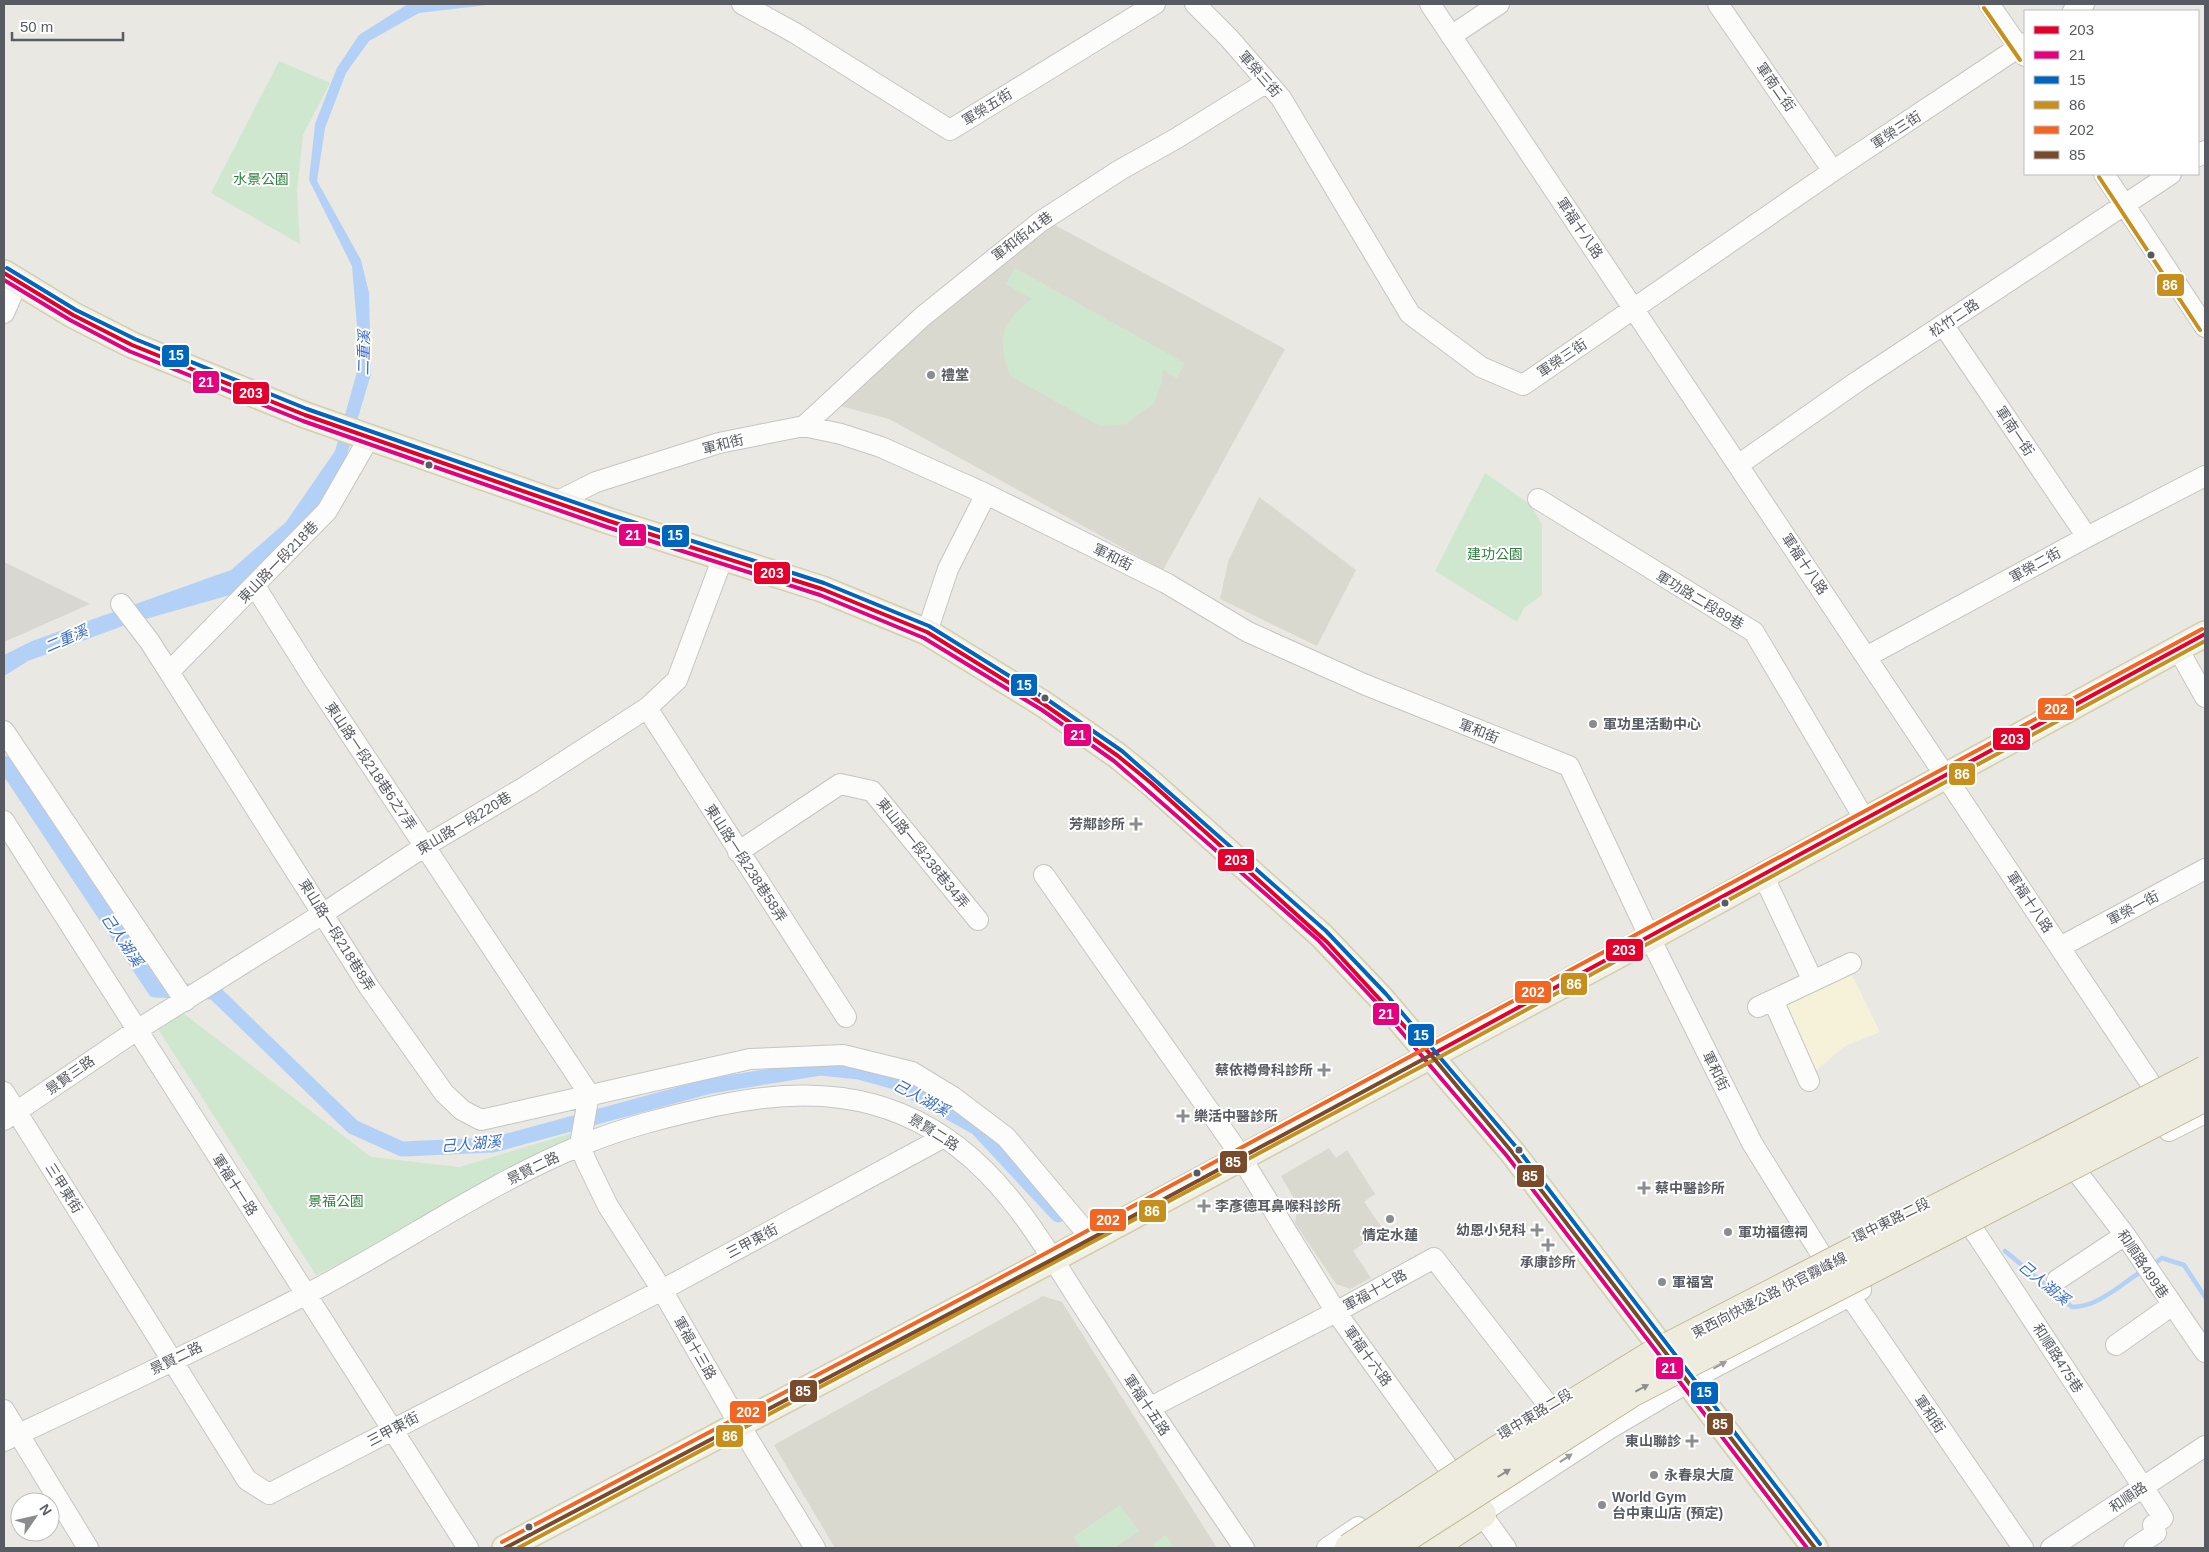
<svg xmlns="http://www.w3.org/2000/svg" width="2209" height="1552" viewBox="0 0 2209 1552" font-family="Arial,'Noto Sans TC',sans-serif">
  <style>
    .commercial { fill: #f5f2d9 }
    .industrial { fill: #d9d7d2 }
    .education { fill: #dad9d0 }
    .green { fill: #cfe7cf }
    .water { fill: #b3d0f6 }
    .lines { fill: none; stroke-linecap: round; stroke-linejoin: round }
    .stream { stroke: #b3d0f6; stroke-width: 4.5 }
    .canal { stroke: #b3d0f6; stroke-width: 15 }
    .minor-casing { stroke: #c5c6c4; stroke-width: 22 }
    .major-casing { stroke: #d2ceae; stroke-width: 28 }
    .highway-casing { stroke: #c0b890; stroke-width: 30 }
    .minor { stroke: #fcfcfb; stroke-width: 20 }
    .major { stroke: #f2f0e5; stroke-width: 25 }
    .highway { stroke: #eeecde; stroke-width: 28 }
    .highway-bridge-casing { stroke: #c0b890; stroke-width: 30; stroke-linecap: butt }
    .highway-bridge { stroke: #eeecde; stroke-width: 28 }
    .bus-1-casing { stroke: #fff; stroke-width: 8 }
    .bus-2-casing { stroke: #fff; stroke-width: 8 }
    .bus-3-casing { stroke: #fff; stroke-width: 8 }
    .bus-4-casing { stroke: #fff; stroke-width: 8 }
    .bus-5-casing { stroke: #fff; stroke-width: 8 }
    .bus-6-casing { stroke: #fff; stroke-width: 8 }
    .bus-1 { stroke: #e4002b; stroke-width: 4 }
    .bus-2 { stroke: #e5007d; stroke-width: 4 }
    .bus-3 { stroke: #0065bd; stroke-width: 4 }
    .bus-4 { stroke: #c7901d; stroke-width: 4 }
    .bus-5 { stroke: #f26522; stroke-width: 4 }
    .bus-6 { stroke: #7a4b2a; stroke-width: 4 }
    .oneway { fill: #9a9b9f }
    .oneway2 { fill: #8c8e8d }
    .bus-dot { fill: #585b61; stroke: #fff; stroke-width: 2 }
    .poi-dot { fill: #8b8c8e; stroke: #fff; stroke-width: 2 }
    .labels { text-anchor: middle; stroke-width: 4; stroke-linejoin: round; paint-order: stroke }
    .street-label { font-size: 14px; fill: #585b61; stroke: #fff }
    .park-label { font-size: 14px; fill: #2e823f; stroke: #fff }
    .poi-label { font-size: 14px; font-weight: bold; fill: #585b61; stroke: #fff; text-anchor: start }
    .water-label { font-size: 15px; font-style: italic; fill: #396ac8; stroke: #fff }
    .line-badge { stroke: #fff; stroke-width: 2 }
    .badge-label { font-size: 14px; text-anchor: middle; font-weight: bold; fill: #fff }
  </style>
  <rect width="100%" height="100%" fill="#e9e8e2"/>
  <path class="commercial" d="M 1849,969 L 1880,1032 L 1845,1046 L 1811,1075 L 1779,1001 Z"/>
  <path class="industrial" d="M 4,562 L 90,604 L 4,642 Z"/>
  <path class="education" d="M 1051,223 L 1285,349 L 1163,570 L 889,419 L 833,404 Z
    M 1259,497 L 1356,570 L 1317,646 L 1220,599 L 1228,562 Z
    M 1329,1148 L 1336,1158 L 1347,1150 L 1375,1194 L 1364,1202 L 1383,1229 L 1353,1251 L 1371,1278 L 1350,1289 L 1336,1284 L 1295,1223 L 1297,1211 L 1295,1200 L 1281,1176 Z
    M 1043,1296 L 1062,1302 L 1217,1548 L 835,1548 L 774,1445 Z"/>
  <path class="green" d="M 279,61 L 330,83 L 303,135 L 297,190 L 300,244 L 211,193 Z
    M 1015,268 L 1185,363 L 1177,378 L 1163,370 L 1162,381 L 1154,403 L 1126,424 L 1100,426 L 1010,376 C 997,338 1000,323 1032,299 L 1006,284 Z
    M 1485,473 L 1531,505 L 1542,525 L 1542,595 L 1524,608 L 1517,622 L 1435,571 Z
    M 183,1013 L 371,1157 L 459,1167 L 579,1131 L 587,1148 L 316,1275 L 158,1029 Z
    M 1120,1505 L 1139,1531 L 1114,1548 L 1081,1548 L 1073,1537 Z
    M 1166,1535 L 1174,1548 L 1155,1548 L 1152,1545 Z"/>
  <path class="water" d="M 408,4 L 495,4 L 419,13 L 369,41 L 346,73 L 325,128 L 317,181 L 361,260 L 369,293 L 371,374 L 346,458 L 328,494 L 252,578 L 230,595 L 128,624 L 28,661 L 4,676 L 4,655 L 32,641 L 231,570 L 286,522 L 335,451 L 360,361 L 352,266 L 309,180 L 315,124 L 337,68 L 359,35 Z"/>
  <g class="lines">
    <path class="stream" d="M 2005,1251 L 2072,1307 C 2097,1307 2119,1286 2139,1273
      M 2155,1263 L 2162,1258 L 2184,1265 L 2205,1297"/>
    <path class="canal" d="M 4,763 L 155,990 L 214,992 L 353,1127 L 402,1149 L 493,1145 L 710,1086 L 820,1068 L 859,1072 L 895,1082 L 977,1128 L 1058,1215"/>
    <defs>
      <path id="minor" d="M 742,4 L 795,33 L 950,130 L 1155,4
        M 1195,4 L 1229,38 L 1281,98 L 1410,314 L 1481,367 L 1523,385 L 1833,171 L 2025,43
        M 1430,4 L 2179,1126
        M 1718,4 L 1833,171
        M 1989,4 L 2025,56
        M 2073,11 L 2084,4
        M 1451,36 L 1499,4
        M 2198,156 L 2205,151
        M 2104,174 L 2205,327
        M 4,313 L 18,281
        M 1944,326 L 2087,537
        M 804,426 L 922,317 L 1040,222 L 1120,170 L 1177,138 L 1267,82
        M 1738,465 L 1858,381 L 2171,174
        M 1538,499 L 1754,632 L 1865,820
        M 556,502 L 596,482 L 719,443 L 804,426 L 841,434 L 881,447 L 986,494 L 1166,583 L 1248,632 L 1366,685 L 1569,766 L 1650,938 L 1752,1143 L 1821,1254 L 2023,1548
        M 255,586 L 313,678 L 589,1094
        M 121,604 L 150,642 L 369,987 L 444,1093 L 462,1110 L 481,1120 L 750,1059 L 843,1055 L 912,1072 L 953,1097 L 1006,1137 L 1091,1238
        M 927,632 L 948,569 L 986,494
        M 2178,649 L 2205,697
        M 1866,657 L 2087,537 L 2205,476
        M 169,672 L 327,511 L 369,438
        M 647,708 L 846,1017
        M 4,731 L 185,1001
        M 4,821 L 468,1548
        M 738,852 L 840,784 L 872,791 L 978,920
        M 1044,875 L 1234,1146 L 1336,1312 L 1506,1548
        M 1763,875 L 1813,981
        M 2060,947 L 2205,869
        M 1773,1000 L 1809,1081
        M 1758,1007 L 1851,963
        M 4,1092 L 247,1480 L 269,1494 L 662,1290 L 944,1137
        M 589,1094 L 580,1145 L 586,1161 L 608,1206 L 662,1290 L 739,1424 L 815,1548
        M 4,1120 L 137,1030 L 324,913 L 425,846 L 528,785 L 647,708 L 677,680 L 723,557
        M 2169,1131 L 2205,1113
        M 2080,1176 L 2125,1235 L 2205,1352
        M 1973,1229 L 2160,1513
        M 2057,1280 L 2125,1235
        M 2116,1345 L 2171,1306
        M 1149,1408 L 1336,1312 L 1434,1258 L 1549,1406
        M 4,1410 L 88,1548
        M 4,1441 C 104,1394 205,1347 303,1296 C 397,1248 484,1185 582,1145 C 625,1127 670,1116 715,1106 C 803,1087 884,1090 958,1147 C 1017,1192 1053,1262 1094,1323 C 1143,1399 1194,1474 1244,1548
        M 1470,1520 L 1609,1429 L 1702,1374 L 1861,1290
        M 1327,1548 L 1358,1527
        M 2051,1548 L 2205,1446
        M 2134,1548 L 2156,1533 L 2153,1525 L 2163,1518 L 2161,1515"/>
      <path id="major" d="M 4,273 L 73,315 L 132,345 L 305,415 L 609,521 L 822,589 L 927,632 L 1045,705 L 1118,756 L 1151,783 L 1322,936 L 1381,998 L 1512,1152 L 1815,1548
        M 505,1548 L 1055,1258 L 1650,938 L 2205,634"/>
      <path id="highway" d="M 1431,1548 L 1482,1514"/>
    </defs>
    <use href="#minor" class="minor-casing"/>
    <use href="#major" class="major-casing"/>
    <use href="#highway" class="highway-casing"/>
    <use href="#minor" class="minor"/>
    <use href="#major" class="major"/>
    <use href="#highway" class="highway"/>
    <defs>
      <path id="highway-bridge" d="M 1349,1548 L 1494,1452 L 1650,1356 L 2205,1070
        M 1390,1548 L 1633,1392 L 2205,1097"/>
    </defs>
    <use href="#highway-bridge" class="highway-bridge-casing"/>
    <use href="#highway-bridge" class="highway-bridge"/>
    <defs>
      <path id="bus-1" d="M 4,273 L 73,315 L 132,345 L 305,415 L 609,521 L 822,589 L 927,632 L 1045,705 L 1118,756 L 1151,783 L 1327,942 L 1431,1055
        M 1431,1055 L 2205,634"/>
      <path id="bus-2" d="M 4,280 L 70,320 L 129,351 L 303,421 L 607,527 L 820,595 L 924,638 L 1042,710 L 1114,761 L 1318,940 L 1376,1002 L 1507,1156 L 1807,1548"/>
      <path id="bus-3" d="M 7,268 L 76,310 L 135,339 L 307,409 L 611,515 L 824,583 L 929,626 L 1048,700 L 1122,751 L 1326,931 L 1386,994 L 1517,1148 L 1820,1544"/>
      <path id="bus-4" d="M 1984,8 L 2020,60
        M 2099,177 L 2200,330
        M 518,1548 C 1083,1250 1645,948 2205,641"/>
      <path id="bus-5" d="M 502,1542 C 1071,1242 1638,938 2202,629"/>
      <path id="bus-6" d="M 1431,1055 L 1512,1152 L 1815,1548
        M 505,1548 L 1055,1258 L 1431,1055"/>
    </defs>
    <use href="#bus-1" class="bus-1-casing"/>
    <use href="#bus-2" class="bus-2-casing"/>
    <use href="#bus-3" class="bus-3-casing"/>
    <use href="#bus-4" class="bus-4-casing"/>
    <use href="#bus-5" class="bus-5-casing"/>
    <use href="#bus-6" class="bus-6-casing"/>
    <use href="#bus-1" class="bus-1"/>
    <use href="#bus-2" class="bus-2"/>
    <use href="#bus-3" class="bus-3"/>
    <use href="#bus-4" class="bus-4"/>
    <use href="#bus-5" class="bus-5"/>
    <use href="#bus-6" class="bus-6"/>
  </g>
  <defs><path id="oneway-solid" d="M-6-.8H1V-3.2L6.5 0L1 3.2V.8H-6Z" transform="scale(1.25)"/></defs>
  <g class="oneway">
    <use href="#oneway-solid" transform="translate(1720 1365) rotate(-28)"/>
    <use href="#oneway-solid" transform="translate(1566 1458) rotate(-34)"/>
  </g>
  <g class="oneway2">
    <use href="#oneway-solid" transform="translate(1642 1388) rotate(-28)"/>
    <use href="#oneway-solid" transform="translate(1504 1473) rotate(-32)"/>
  </g>
  <g class="bus-dot">
    <circle cx="2151" cy="255" r="4.5"/>
    <circle cx="429" cy="465" r="4.5"/>
    <circle cx="1045" cy="698" r="4.5"/>
    <circle cx="1725" cy="903" r="4.5"/>
    <circle cx="1519" cy="1150" r="4.5"/>
    <circle cx="1197" cy="1173" r="4.5"/>
    <circle cx="529" cy="1527" r="4.5"/>
  </g>
  <g class="poi-dot">
    <circle cx="931" cy="375" r="5"/>
    <circle cx="1593" cy="724" r="5"/>
    <path d="M1133.5 816.5h5v5h5v5h-5v5h-5v-5h-5v-5h5z"/>
    <path d="M1321.5 1062.5h5v5h5v5h-5v5h-5v-5h-5v-5h5z"/>
    <path d="M1180.5 1108.5h5v5h5v5h-5v5h-5v-5h-5v-5h5z"/>
    <path d="M1641.5 1180.5h5v5h5v5h-5v5h-5v-5h-5v-5h5z"/>
    <path d="M1201.5 1198.5h5v5h5v5h-5v5h-5v-5h-5v-5h5z"/>
    <circle cx="1390" cy="1219" r="5"/>
    <path d="M1534.5 1222.5h5v5h5v5h-5v5h-5v-5h-5v-5h5z"/>
    <circle cx="1728" cy="1232" r="5"/>
    <path d="M1545.5 1237.5h5v5h5v5h-5v5h-5v-5h-5v-5h5z"/>
    <circle cx="1662" cy="1282" r="5"/>
    <path d="M1689.5 1433.5h5v5h5v5h-5v5h-5v-5h-5v-5h5z"/>
    <circle cx="1654" cy="1475" r="5"/>
    <circle cx="1602" cy="1505" r="5"/>
  </g>
  <g class="labels">
    <g class="street-label">
      <text transform="translate(1260 74) rotate(49)" y="5">軍榮三街</text>
      <text transform="translate(1776 87) rotate(55)" y="5">軍南二街</text>
      <text transform="translate(987 107) rotate(-32)" y="5">軍榮五街</text>
      <text transform="translate(1896 130) rotate(-33)" y="5">軍榮三街</text>
      <text transform="translate(1580 228) rotate(56)" y="5">軍福十八路</text>
      <text transform="translate(1022 236) rotate(-37)" y="5">軍和街41巷</text>
      <text transform="translate(1954 318) rotate(-34)" y="5">松竹二路</text>
      <text transform="translate(1562 358) rotate(-34)" y="5">軍榮三街</text>
      <text transform="translate(2015 431) rotate(56)" y="5">軍南一街</text>
      <text transform="translate(723 444) rotate(-14)" y="5">軍和街</text>
      <text transform="translate(1113 557) rotate(26)" y="5">軍和街</text>
      <text transform="translate(278 562) rotate(-46)" y="5">東山路一段218巷</text>
      <text transform="translate(1805 564) rotate(56)" y="5">軍福十八路</text>
      <text transform="translate(2035 565) rotate(-29)" y="5">軍榮二街</text>
      <text transform="translate(1700 600) rotate(31)" y="5">軍功路二段89巷</text>
      <text transform="translate(1479 731) rotate(22)" y="5">軍和街</text>
      <text transform="translate(371 766) rotate(56)" y="5">東山路一段218巷6之7弄</text>
      <text transform="translate(464 823) rotate(-31)" y="5">東山路一段220巷</text>
      <text transform="translate(923 853) rotate(51)" y="5">東山路一段238巷34弄</text>
      <text transform="translate(746 863) rotate(57)" y="5">東山路一段238巷58弄</text>
      <text transform="translate(2030 902) rotate(56)" y="5">軍福十八路</text>
      <text transform="translate(2133 908) rotate(-28)" y="5">軍榮一街</text>
      <text transform="translate(337 935) rotate(58)" y="5">東山路一段218巷8弄</text>
      <text transform="translate(1716 1071) rotate(64)" y="5">軍和街</text>
      <text transform="translate(70 1075) rotate(-35)" y="5">景賢三路</text>
      <text transform="translate(934 1132) rotate(32)" y="5">景賢二路</text>
      <text transform="translate(533 1168) rotate(-26)" y="5">景賢二路</text>
      <text transform="translate(235 1185) rotate(57)" y="5">軍福十一路</text>
      <text transform="translate(64 1188) rotate(58)" y="5">三甲東街</text>
      <text transform="translate(1891 1220) rotate(-26)" y="5">環中東路二段</text>
      <text transform="translate(752 1241) rotate(-28)" y="5">三甲東街</text>
      <text transform="translate(2143 1264) rotate(56)" y="5">和順路499巷</text>
      <text transform="translate(1375 1290) rotate(-29)" y="5">軍福十七路</text>
      <text transform="translate(1769 1295) rotate(-27)" y="5">東西向快速公路 快官霧峰線</text>
      <text transform="translate(695 1348) rotate(60)" y="5">軍福十三路</text>
      <text transform="translate(1368 1356) rotate(54)" y="5">軍福十六路</text>
      <text transform="translate(176 1358) rotate(-26)" y="5">景賢二路</text>
      <text transform="translate(2058 1358) rotate(57)" y="5">和順路475巷</text>
      <text transform="translate(1147 1405) rotate(56)" y="5">軍福十五路</text>
      <text transform="translate(1535 1414) rotate(-31)" y="5">環中東路二段</text>
      <text transform="translate(1930 1414) rotate(56)" y="5">軍和街</text>
      <text transform="translate(393 1429) rotate(-28)" y="5">三甲東街</text>
      <text transform="translate(2128 1497) rotate(-34)" y="5">和順路</text>
    </g>
    <g class="park-label">
      <text x="261" y="184">水景公園</text>
      <text x="1495" y="559">建功公園</text>
      <text x="336" y="1206">景福公園</text>
    </g>
    <g class="poi-label">
      <text x="941" y="380">禮堂</text>
      <text x="1603" y="729">軍功里活動中心</text>
      <text x="1125" y="829" text-anchor="end">芳鄰診所</text>
      <text x="1313" y="1075" text-anchor="end">蔡依樽骨科診所</text>
      <text x="1194" y="1121">樂活中醫診所</text>
      <text x="1655" y="1193">蔡中醫診所</text>
      <text x="1215" y="1211">李彥德耳鼻喉科診所</text>
      <text x="1526" y="1235" text-anchor="end">幼恩小兒科</text>
      <text x="1738" y="1237">軍功福德祠</text>
      <text x="1390" y="1240" text-anchor="middle">情定水蓮</text>
      <text x="1548" y="1267" text-anchor="middle">承康診所</text>
      <text x="1672" y="1287">軍福宮</text>
      <text x="1681" y="1446" text-anchor="end">東山聯診</text>
      <text x="1664" y="1480">永春泉大廈</text>
      <text x="1612" y="1502">World Gym<tspan x="1612" dy="16">台中東山店 (預定)</tspan></text>
    </g>
    <g class="water-label">
      <text transform="translate(364 353) rotate(-89)" y="5">二重溪</text>
      <text transform="translate(66 639) rotate(-24)" y="5">二重溪</text>
      <text transform="translate(122 940) rotate(56)" y="5">己人湖溪</text>
      <text transform="translate(921 1098) rotate(28)" y="5">己人湖溪</text>
      <text transform="translate(471 1144) rotate(-5)" y="5">己人湖溪</text>
      <text transform="translate(2044 1283) rotate(39)" y="5">己人湖溪</text>
    </g>
  </g>
  <g class="line-badge">
    <rect x="2156" y="273" width="29" height="24" rx="5" fill="#c7901d"/>
    <rect x="161" y="344" width="29" height="24" rx="5" fill="#0065bd"/>
    <rect x="192" y="370" width="28" height="24" rx="5" fill="#e5007d"/>
    <rect x="232" y="381" width="38" height="24" rx="5" fill="#e4002b"/>
    <rect x="618" y="523" width="29" height="24" rx="5" fill="#e5007d"/>
    <rect x="661" y="524" width="29" height="24" rx="5" fill="#0065bd"/>
    <rect x="753" y="561" width="38" height="24" rx="5" fill="#e4002b"/>
    <rect x="1010" y="673" width="28" height="24" rx="5" fill="#0065bd"/>
    <rect x="2037" y="697" width="38" height="24" rx="5" fill="#f26522"/>
    <rect x="1063" y="723" width="29" height="24" rx="5" fill="#e5007d"/>
    <rect x="1992" y="727" width="39" height="24" rx="5" fill="#e4002b"/>
    <rect x="1948" y="762" width="28" height="24" rx="5" fill="#c7901d"/>
    <rect x="1217" y="848" width="38" height="24" rx="5" fill="#e4002b"/>
    <rect x="1605" y="938" width="39" height="24" rx="5" fill="#e4002b"/>
    <rect x="1560" y="972" width="28" height="24" rx="5" fill="#c7901d"/>
    <rect x="1514" y="980" width="38" height="24" rx="5" fill="#f26522"/>
    <rect x="1372" y="1002" width="28" height="24" rx="5" fill="#e5007d"/>
    <rect x="1407" y="1023" width="28" height="24" rx="5" fill="#0065bd"/>
    <rect x="1219" y="1150" width="29" height="24" rx="5" fill="#7a4b2a"/>
    <rect x="1516" y="1164" width="29" height="24" rx="5" fill="#7a4b2a"/>
    <rect x="1138" y="1199" width="29" height="24" rx="5" fill="#c7901d"/>
    <rect x="1089" y="1208" width="38" height="24" rx="5" fill="#f26522"/>
    <rect x="1655" y="1356" width="29" height="24" rx="5" fill="#e5007d"/>
    <rect x="789" y="1379" width="29" height="24" rx="5" fill="#7a4b2a"/>
    <rect x="1690" y="1381" width="29" height="24" rx="5" fill="#0065bd"/>
    <rect x="729" y="1400" width="38" height="24" rx="5" fill="#f26522"/>
    <rect x="1706" y="1412" width="28" height="24" rx="5" fill="#7a4b2a"/>
    <rect x="715" y="1424" width="29" height="24" rx="5" fill="#c7901d"/>
  </g>
  <g class="badge-label">
    <text x="2170" y="290">86</text>
    <text x="176" y="360">15</text>
    <text x="206" y="387">21</text>
    <text x="251" y="398">203</text>
    <text x="633" y="540">21</text>
    <text x="675" y="540">15</text>
    <text x="772" y="578">203</text>
    <text x="1024" y="690">15</text>
    <text x="2056" y="714">202</text>
    <text x="1078" y="740">21</text>
    <text x="2012" y="744">203</text>
    <text x="1962" y="779">86</text>
    <text x="1236" y="865">203</text>
    <text x="1624" y="955">203</text>
    <text x="1574" y="989">86</text>
    <text x="1533" y="997">202</text>
    <text x="1386" y="1019">21</text>
    <text x="1421" y="1040">15</text>
    <text x="1233" y="1167">85</text>
    <text x="1530" y="1181">85</text>
    <text x="1152" y="1216">86</text>
    <text x="1108" y="1225">202</text>
    <text x="1669" y="1373">21</text>
    <text x="803" y="1396">85</text>
    <text x="1704" y="1397">15</text>
    <text x="748" y="1417">202</text>
    <text x="1720" y="1429">85</text>
    <text x="730" y="1441">86</text>
  </g>
  <rect width="2209" height="1552" fill="none" stroke="#585b61" stroke-width="10"/>
  <rect x="2024" y="10" width="175" height="165" fill="#ffffff" stroke="#bcbdc0"/>
  <rect x="2034" y="26" width="25" height="8" fill="#e4002b" stroke="#bcbdc0"/>
  <text x="2069" y="35" font-size="15" fill="#585b61">203</text>
  <rect x="2034" y="51" width="25" height="8" fill="#e5007d" stroke="#bcbdc0"/>
  <text x="2069" y="60" font-size="15" fill="#585b61">21</text>
  <rect x="2034" y="76" width="25" height="8" fill="#0065bd" stroke="#bcbdc0"/>
  <text x="2069" y="85" font-size="15" fill="#585b61">15</text>
  <rect x="2034" y="101" width="25" height="8" fill="#c7901d" stroke="#bcbdc0"/>
  <text x="2069" y="110" font-size="15" fill="#585b61">86</text>
  <rect x="2034" y="126" width="25" height="8" fill="#f26522" stroke="#bcbdc0"/>
  <text x="2069" y="135" font-size="15" fill="#585b61">202</text>
  <rect x="2034" y="151" width="25" height="8" fill="#7a4b2a" stroke="#bcbdc0"/>
  <text x="2069" y="160" font-size="15" fill="#585b61">85</text>
  <g transform="translate(35 1517) rotate(56)"><circle r="24" fill="#ffffff" stroke="#bcbdc0"/>
  <path d="M0-4L9 19L0 12L-9 19Z" fill="#8b8c8e"/>
  <text y="-8" font-size="14" font-weight="bold" text-anchor="middle" fill="#585b61">N</text>
  </g>
  <path d="M12 32v8h111v-8" fill="none" stroke="#585b61" stroke-width="2.5"/>
  <text x="20" y="32" font-size="15" fill="#585b61" stroke="#ffffff" stroke-width="4" paint-order="stroke">50 m</text>
</svg>
